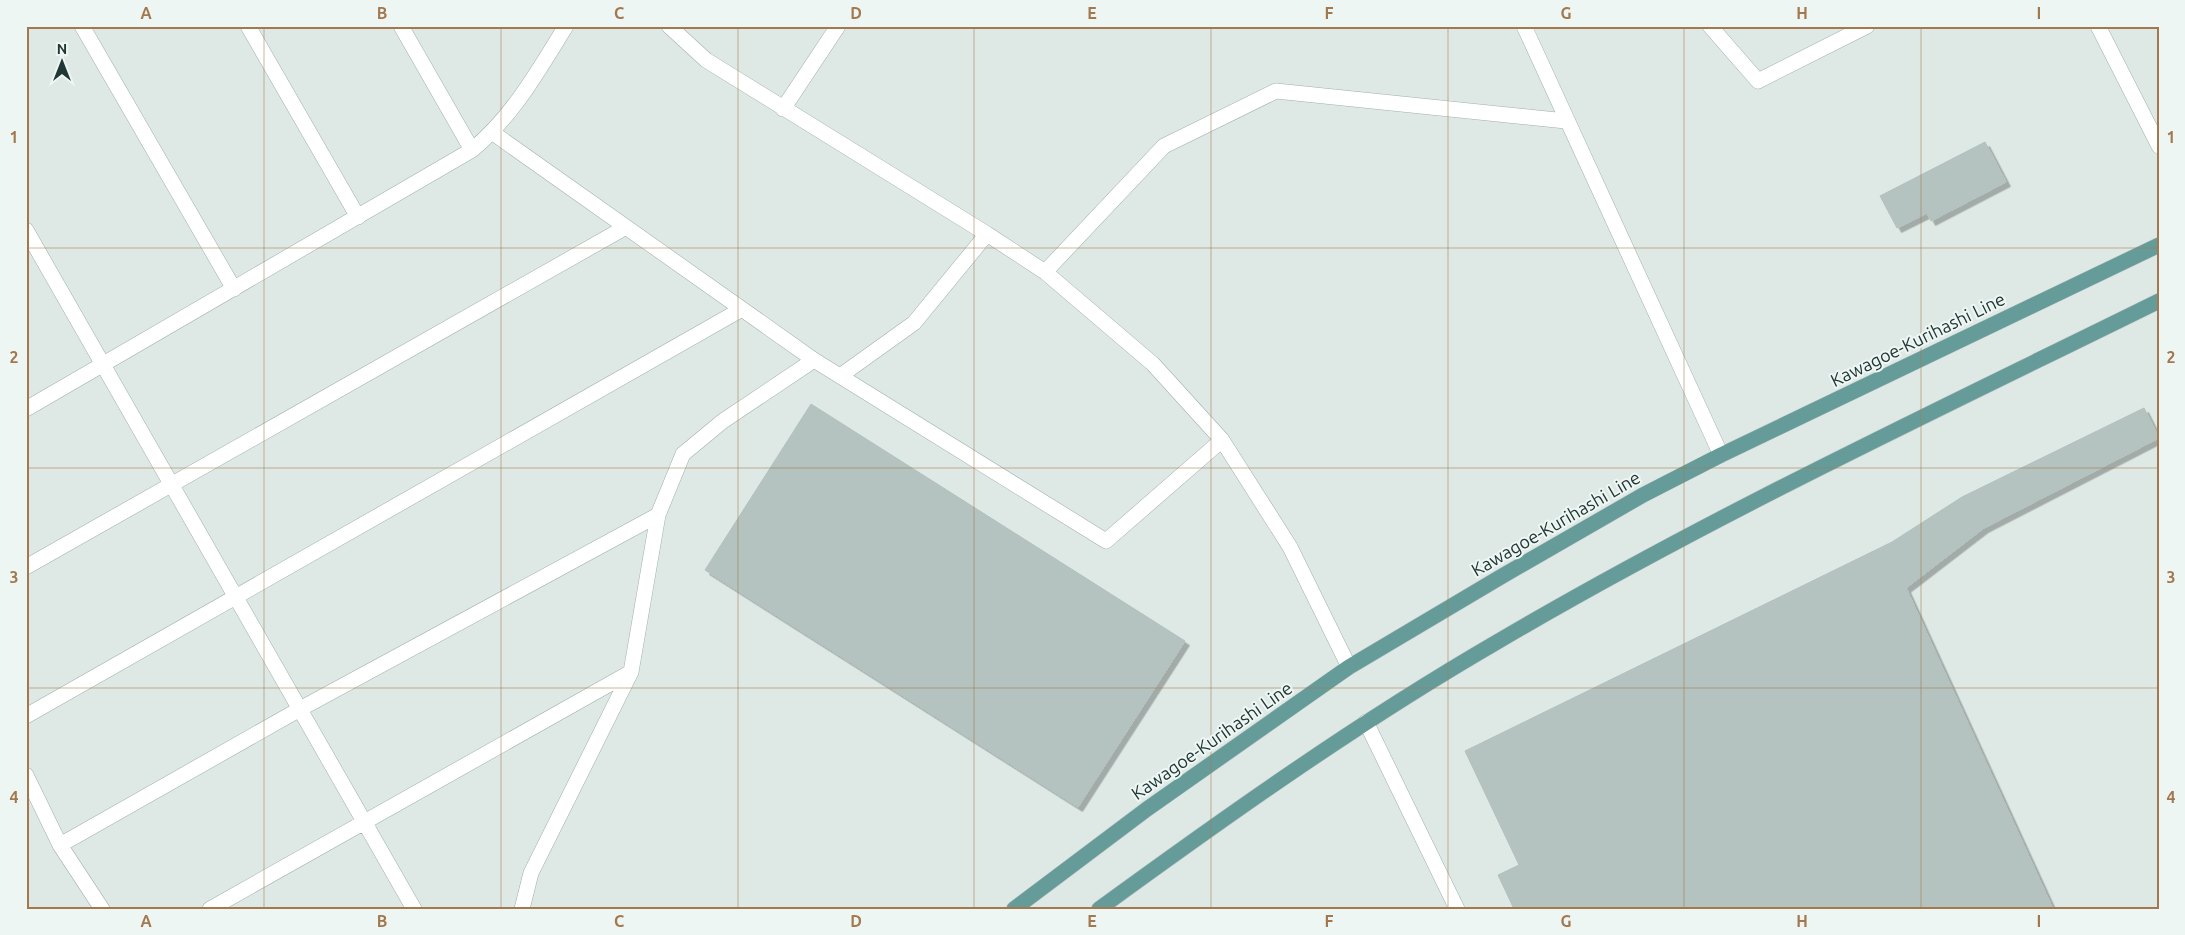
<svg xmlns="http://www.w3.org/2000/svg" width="2185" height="935" viewBox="0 0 2185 935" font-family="Ubuntu,sans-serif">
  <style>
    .building { fill: #b4c3c0; stroke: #b1c2be; filter: url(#shadow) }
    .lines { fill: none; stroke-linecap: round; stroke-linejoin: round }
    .minor-casing { stroke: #a1b0ae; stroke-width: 16 }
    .major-casing { stroke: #bcc3c3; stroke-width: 16 }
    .minor { stroke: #fff; stroke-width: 15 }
    .major { stroke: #659c99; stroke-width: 15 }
    .grid { fill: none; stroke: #a3784e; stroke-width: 1; stroke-opacity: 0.55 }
    .labels { text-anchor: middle; stroke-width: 4; stroke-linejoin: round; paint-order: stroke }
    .street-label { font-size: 18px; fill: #203736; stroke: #eef6f3 }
    .neatline { fill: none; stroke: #a3784e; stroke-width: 2 }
    .grid-label { font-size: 16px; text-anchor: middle; font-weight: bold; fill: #a3784e }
  </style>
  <defs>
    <filter id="shadow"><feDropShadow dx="4.5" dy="4.5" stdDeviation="0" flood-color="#0004"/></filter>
  </defs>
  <rect width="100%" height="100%" fill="#dee9e6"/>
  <path class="building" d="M 1985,142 L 2006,182 L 1931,221 L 1927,213 L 1897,228 L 1880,196 Z
    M 811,404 L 1185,641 L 1078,807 L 705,570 Z
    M 2144,408 L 2159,438 L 1984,528 L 1906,588 L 2053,909 L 1514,909 L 1498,875 L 1519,865 L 1465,751 L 1892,542 L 1962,497 Z"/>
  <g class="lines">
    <defs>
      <path id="minor" d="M 82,26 L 234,289
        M 248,26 L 358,217
        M 401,26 L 472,150
        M 669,26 L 706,60 L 987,234 L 1045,272 L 1153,364 L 1222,440 L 1290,547 L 1349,667
        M 1524,26 L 1721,455
        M 1710,26 L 1758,81 L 1867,26
        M 2098,26 L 2159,146
        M 783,109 L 838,26
        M 493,133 L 814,360 L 1106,541 L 1222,440
        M 26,230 L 414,909
        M 1045,272 L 1164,146 L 1276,91 L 1566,121
        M 840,376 L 914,323 L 987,234
        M 26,409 L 472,150 C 513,116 538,71 566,26
        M 26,567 L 626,227
        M 26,716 L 742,309
        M 1366,722 L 1457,909
        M 26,775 L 60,845 L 102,909
        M 60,845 L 300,709 L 658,515 L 683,454 L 723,421 L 814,360
        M 210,909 L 631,672
        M 522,909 L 531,873 L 631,672 L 658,515"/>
      <path id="major" d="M 1014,909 L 1147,809 L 1349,667 L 1504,575 L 1643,495 L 1721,455 L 2159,245
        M 1099,909 C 1228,815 1359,722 1497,642 C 1711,516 1936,411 2159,301"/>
    </defs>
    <use href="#minor" class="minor-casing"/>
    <use href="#major" class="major-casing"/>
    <use href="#minor" class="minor"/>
    <use href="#major" class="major"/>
  </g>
  <path class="grid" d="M 264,26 L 264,909M 501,26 L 501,909M 738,26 L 738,909M 974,26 L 974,909M 1211,26 L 1211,909M 1448,26 L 1448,909M 1684,26 L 1684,909M 1921,26 L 1921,909M 26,248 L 2159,248M 26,468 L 2159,468M 26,688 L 2159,688"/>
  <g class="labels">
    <g class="street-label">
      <text transform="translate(1918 340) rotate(-26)" y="6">Kawagoe-Kurihashi Line</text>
      <text transform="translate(1556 524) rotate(-30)" y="6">Kawagoe-Kurihashi Line</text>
      <text transform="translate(1212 741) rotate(-35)" y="6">Kawagoe-Kurihashi Line</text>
    </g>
  </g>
  <rect width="2185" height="935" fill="none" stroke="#eef6f3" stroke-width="55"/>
  <g transform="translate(62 62)" stroke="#eef6f3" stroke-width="4" paint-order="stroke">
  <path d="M0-4L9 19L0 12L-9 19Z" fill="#203736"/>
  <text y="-8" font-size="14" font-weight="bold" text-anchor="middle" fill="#203736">N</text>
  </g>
  <rect x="28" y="28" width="2130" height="880" class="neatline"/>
  <g class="grid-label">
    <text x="146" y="19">A</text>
    <text x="382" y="19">B</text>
    <text x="619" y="19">C</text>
    <text x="856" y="19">D</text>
    <text x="1092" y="19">E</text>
    <text x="1329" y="19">F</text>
    <text x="1566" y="19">G</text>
    <text x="1802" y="19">H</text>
    <text x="2039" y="19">I</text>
    <text x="14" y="143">1</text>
    <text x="2171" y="143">1</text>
    <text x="14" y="363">2</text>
    <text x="2171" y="363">2</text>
    <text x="14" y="583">3</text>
    <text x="2171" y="583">3</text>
    <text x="14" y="803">4</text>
    <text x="2171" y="803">4</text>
    <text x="146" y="927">A</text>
    <text x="382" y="927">B</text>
    <text x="619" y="927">C</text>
    <text x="856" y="927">D</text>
    <text x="1092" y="927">E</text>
    <text x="1329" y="927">F</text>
    <text x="1566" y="927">G</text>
    <text x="1802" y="927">H</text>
    <text x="2039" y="927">I</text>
  </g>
</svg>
